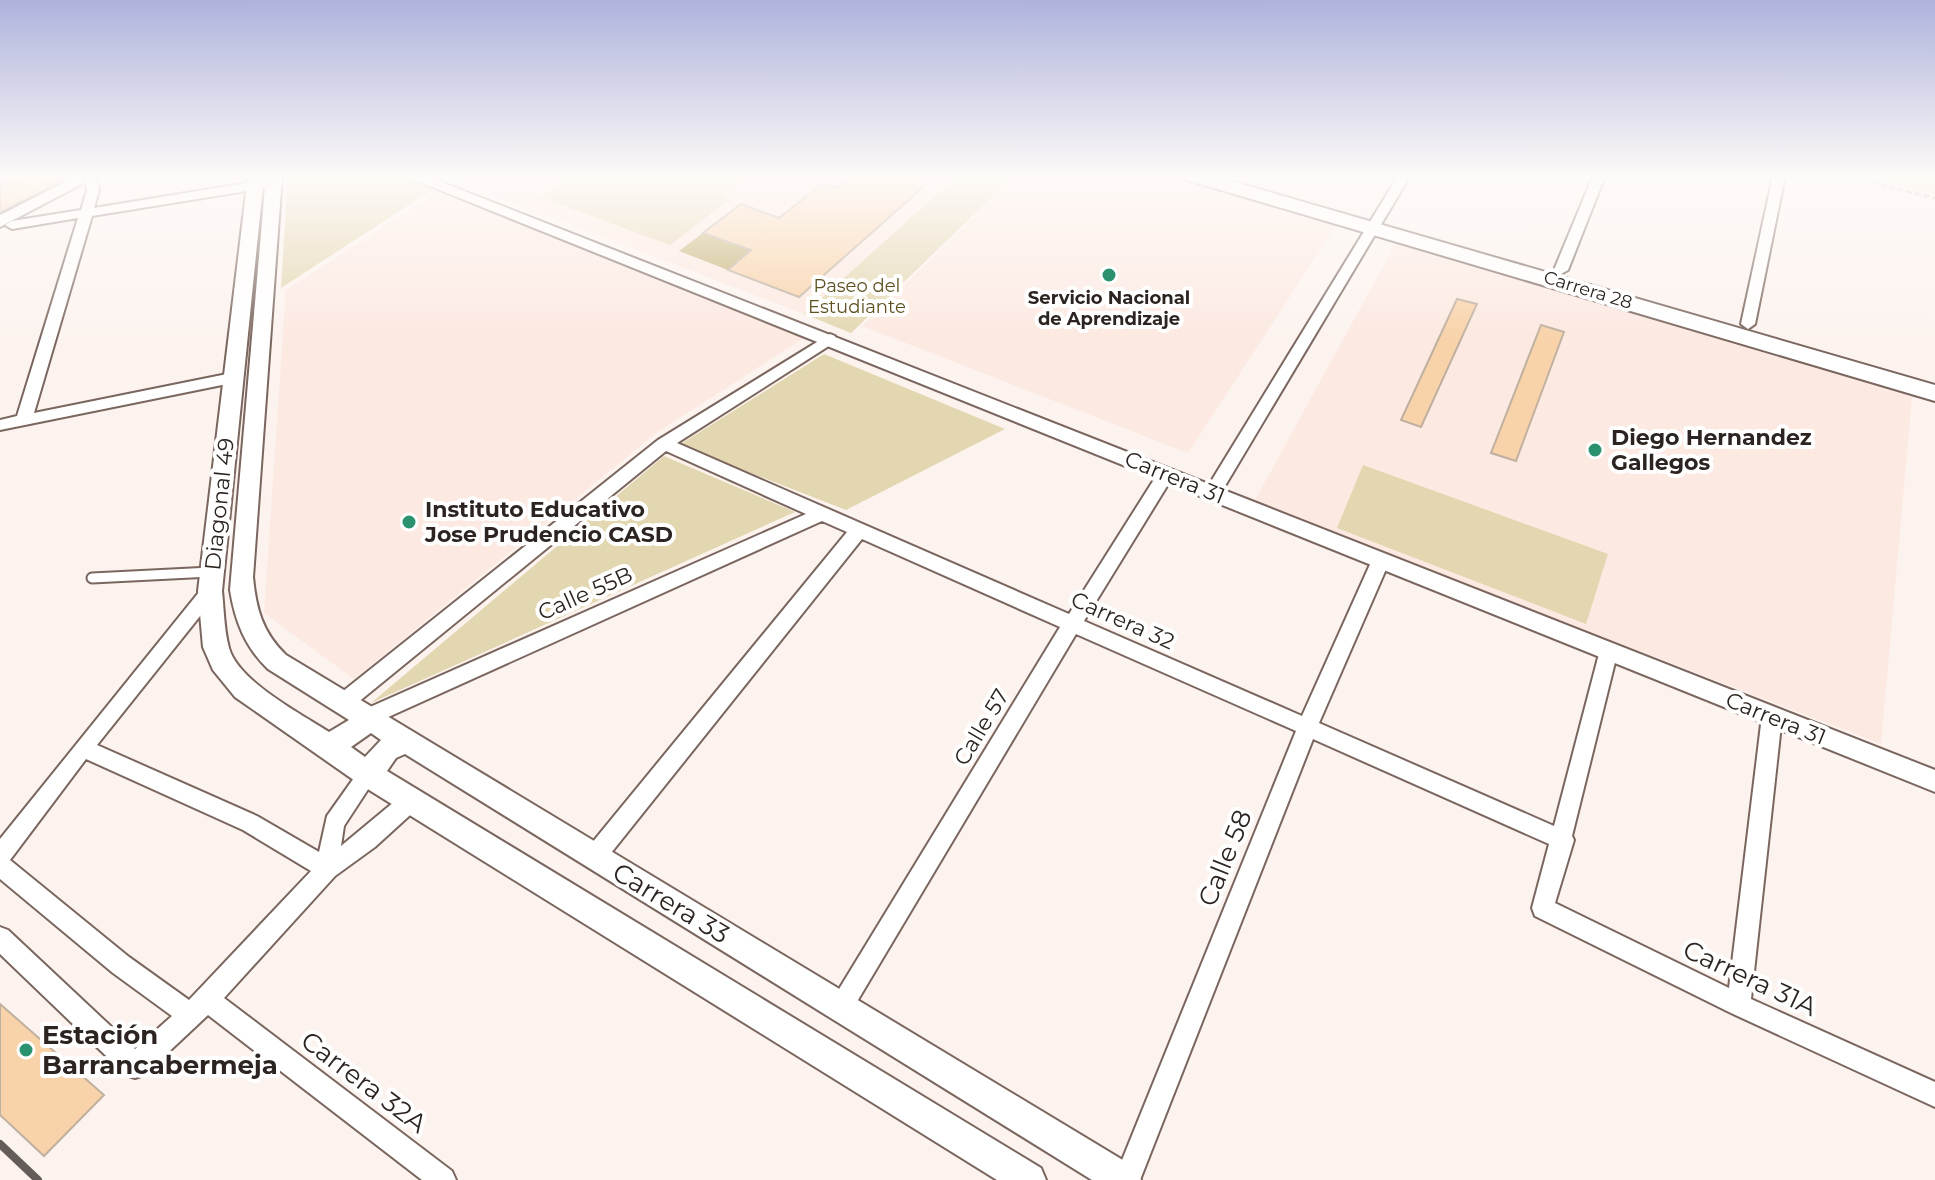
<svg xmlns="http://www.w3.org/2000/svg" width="1935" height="1180" viewBox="0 0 1935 1180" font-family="Montserrat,sans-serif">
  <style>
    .built { fill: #fce9e1 }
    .green { fill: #e3d7b1 }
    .forest { fill: #c2af6f }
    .building { fill: #f8d2a9; stroke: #bfb09f; stroke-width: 2 }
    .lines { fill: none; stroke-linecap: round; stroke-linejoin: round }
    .service-casing { stroke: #7a665e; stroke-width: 13 }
    .minor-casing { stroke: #7a665e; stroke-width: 4 }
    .tertiary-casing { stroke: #7a665e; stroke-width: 4 }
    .secondary-casing { stroke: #7a665e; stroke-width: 4 }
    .primary-casing { stroke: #7a665e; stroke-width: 4 }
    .path { stroke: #b0a8a4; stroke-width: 3; stroke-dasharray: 6 3; stroke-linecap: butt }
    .service { stroke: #fff; stroke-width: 9 }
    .minor { fill: #fff; fill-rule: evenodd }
    .tertiary { fill: #fff; fill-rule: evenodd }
    .secondary { fill: #fff; fill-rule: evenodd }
    .primary { fill: #fff; fill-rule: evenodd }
    .rail { stroke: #645c58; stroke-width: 8 }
    .poi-dot { fill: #2a926f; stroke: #fff; stroke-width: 3 }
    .labels { text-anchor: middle; stroke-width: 8; stroke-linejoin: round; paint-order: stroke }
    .far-park-label { font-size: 18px; fill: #5e501f; stroke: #fff }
    .far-street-label { font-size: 18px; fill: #2c2420; stroke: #fff }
    .far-poi-label { font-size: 18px; font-weight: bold; fill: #2c2420; stroke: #fff }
    .poi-label { font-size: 22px; font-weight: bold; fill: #2c2420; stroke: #fff; text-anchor: start }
    .street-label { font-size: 22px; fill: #2c2420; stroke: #fff }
    .near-street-label { font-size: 26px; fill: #2c2420; stroke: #fff }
    .near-poi-label { font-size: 26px; font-weight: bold; fill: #2c2420; stroke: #fff; text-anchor: start }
  </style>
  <rect width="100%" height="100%" fill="#fcf3ef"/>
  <path class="built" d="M 444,176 L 957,176 L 804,314 Z
    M 1016,176 L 1172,176 L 1337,224 L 1188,453 L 862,326 Z
    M 440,190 L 804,338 L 659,431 L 354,679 L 264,613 L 286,290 Z
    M 1396,243 L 1912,397 L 1881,744 L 1254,502 Z"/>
  <path class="green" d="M 288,176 L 404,176 L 435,188 L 281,288 Z
    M 572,176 L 750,176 L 724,196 L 730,199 L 670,245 L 540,197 Z
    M 957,176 L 1014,176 L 851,333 L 804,314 Z
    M 1860,176 L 1935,176 L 1935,194 Z
    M 824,354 L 1005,429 L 846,510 L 679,445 Z
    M 664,456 L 795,512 L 371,703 Z
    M 1363,465 L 1608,554 L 1586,624 L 1337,528 Z"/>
  <path class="forest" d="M 703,233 L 751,251 L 728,270 L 679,251 Z"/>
  <path class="building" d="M 71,176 L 0,212 L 0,183 Z
    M 851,176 L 936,176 L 799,297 L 728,270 L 751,250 L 703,233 L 741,204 L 779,218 L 823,183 L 836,188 Z
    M 1457,299 L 1477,304 L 1421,427 L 1401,420 Z
    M 1541,325 L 1564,332 L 1516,461 L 1491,453 Z
    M 0,1004 L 104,1095 L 44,1156 L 0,1115 Z"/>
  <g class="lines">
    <defs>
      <path id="service" d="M 92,578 L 211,572"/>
      <path id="minor" d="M 0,176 L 10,176 L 0,180 Z
        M 84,176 L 96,176 L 99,190 L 94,208 L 271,179 L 277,183 L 271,187 L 92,216 L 34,413 L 232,373 L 240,378 L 232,383 L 0,430 L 0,420 L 17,416 L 78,218 L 12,229 L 5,225 L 12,221 L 81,210 L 87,190 Z
        M 1398,176 L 1410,176 L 1219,496 L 1207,496 L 1205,492 L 1207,488 Z
        M 1593,176 L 1605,176 L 1568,270 L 1561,274 L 1556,273 L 1554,270 Z
        M 1773,176 L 1785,176 L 1755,324 L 1748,329 L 1741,324 Z
        M 830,334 L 835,336 L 835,342 L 677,443 L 1069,614 L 1160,470 L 1172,470 L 1174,474 L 1172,478 L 1084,621 L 1302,716 L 1372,560 L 1375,555 L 1387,555 L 1390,560 L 1319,723 L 1554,826 L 1600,650 L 1602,645 L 1609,642 L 1616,645 L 1618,650 L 1572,836 L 1574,840 L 1555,903 L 1729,988 L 1762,716 L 1765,710 L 1772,708 L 1779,710 L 1782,716 L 1751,999 L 1935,1082 L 1935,1107 L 1731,1013 L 1535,916 L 1532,908 L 1549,844 L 1313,739 L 1140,1180 L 1114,1180 L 1296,731 L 1076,634 L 849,1015 L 841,1019 L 833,1015 L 829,1007 L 833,999 L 1060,627 L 862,539 L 603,863 L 595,866 L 587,863 L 584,856 L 587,849 L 847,532 L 822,521 L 375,723 L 368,725 L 361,723 L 358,717 L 361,711 L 806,514 L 666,451 L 351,708 L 344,710 L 337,708 L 334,702 L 337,696 L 658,440 Z
        M 210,584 L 216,586 L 219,591 L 216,596 L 97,745 L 257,816 L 319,852 L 327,816 L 361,768 L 368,765 L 375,768 L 378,774 L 344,826 L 341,846 L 406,792 L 413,790 L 420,792 L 423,799 L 420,806 L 375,847 L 335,876 L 224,998 L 452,1171 L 456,1180 L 422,1180 L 208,1015 L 144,1075 L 135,1078 L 126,1075 L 0,954 L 0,927 L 8,930 L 135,1049 L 172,1016 L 113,973 L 0,879 L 0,839 L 204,586 ZM 86,759 L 243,830 L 311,871 L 189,1000 L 129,957 L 10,860 Z"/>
      <path id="tertiary" d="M 405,176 L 426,176 L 1935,770 L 1935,792 Z"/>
      <path id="secondary" d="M 77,176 L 97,176 L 0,227 L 0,215 Z
        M 248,176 L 264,176 L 222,591 C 224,609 224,630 229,648 C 238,681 301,714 329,732 L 349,720 L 268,669 C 245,647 235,621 230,590 L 266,176 L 282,176 L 253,577 C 256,608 262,632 286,655 L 1136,1168 L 1141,1180 L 1092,1180 L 405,754 L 396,758 L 387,771 L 1041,1168 L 1046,1180 L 997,1180 L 358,783 L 235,697 L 213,670 L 203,647 L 198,591 ZM 371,733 L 381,740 L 365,757 L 351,747 Z"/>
      <path id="primary" d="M 1184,176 L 1214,176 L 1935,385 L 1935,401 L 1187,180 Z"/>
    </defs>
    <use href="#service" class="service-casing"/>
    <use href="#minor" class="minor-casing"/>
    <use href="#tertiary" class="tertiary-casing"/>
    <use href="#secondary" class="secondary-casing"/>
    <use href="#primary" class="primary-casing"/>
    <path class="path" d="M 1845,176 L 1935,198"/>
    <use href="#service" class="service"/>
    <use href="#minor" class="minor"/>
    <use href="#tertiary" class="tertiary"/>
    <use href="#secondary" class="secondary"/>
    <use href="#primary" class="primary"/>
    <path class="rail" d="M 0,1144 L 38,1180"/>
  </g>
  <linearGradient id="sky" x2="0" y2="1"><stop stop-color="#aeb3dc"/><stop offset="0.52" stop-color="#fefaf8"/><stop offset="1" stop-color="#fefaf8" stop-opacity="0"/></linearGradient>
  <rect width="1935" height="341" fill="url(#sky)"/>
  <g class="poi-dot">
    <circle cx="1109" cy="275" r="8"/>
    <circle cx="1595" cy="450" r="8"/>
    <circle cx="409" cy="522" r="8"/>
    <circle cx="26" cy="1050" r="8"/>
  </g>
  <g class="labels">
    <g class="far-park-label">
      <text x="857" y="292">Paseo del<tspan x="857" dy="21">Estudiante</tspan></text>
    </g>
    <g class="far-street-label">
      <text transform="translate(1588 290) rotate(17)" y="6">Carrera 28</text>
    </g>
    <g class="far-poi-label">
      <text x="1109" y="304">Servicio Nacional<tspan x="1109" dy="21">de Aprendizaje</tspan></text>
    </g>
    <g class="poi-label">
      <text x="1611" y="445">Diego Hernandez<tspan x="1611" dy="25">Gallegos</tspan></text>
      <text x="425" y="517">Instituto Educativo<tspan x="425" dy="25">Jose Prudencio CASD</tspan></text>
    </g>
    <g class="street-label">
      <text transform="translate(1175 477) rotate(22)" y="8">Carrera 31</text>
      <text transform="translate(219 504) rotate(-84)" y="8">Diagonal 49</text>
      <text transform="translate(585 593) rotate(-24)" y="8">Calle 55B</text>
      <text transform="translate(1123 620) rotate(24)" y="8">Carrera 32</text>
      <text transform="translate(1776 718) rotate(22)" y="8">Carrera 31</text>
      <text transform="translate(981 727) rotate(-59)" y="8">Calle 57</text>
    </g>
    <g class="near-street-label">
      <text transform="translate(1225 858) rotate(-68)" y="9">Calle 58</text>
      <text transform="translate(671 903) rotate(31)" y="9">Carrera 33</text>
      <text transform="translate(1750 978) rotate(25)" y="9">Carrera 31A</text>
      <text transform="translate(364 1082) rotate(37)" y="9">Carrera 32A</text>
    </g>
    <g class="near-poi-label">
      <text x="42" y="1044">Estación<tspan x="42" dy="30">Barrancabermeja</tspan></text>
    </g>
  </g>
</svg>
